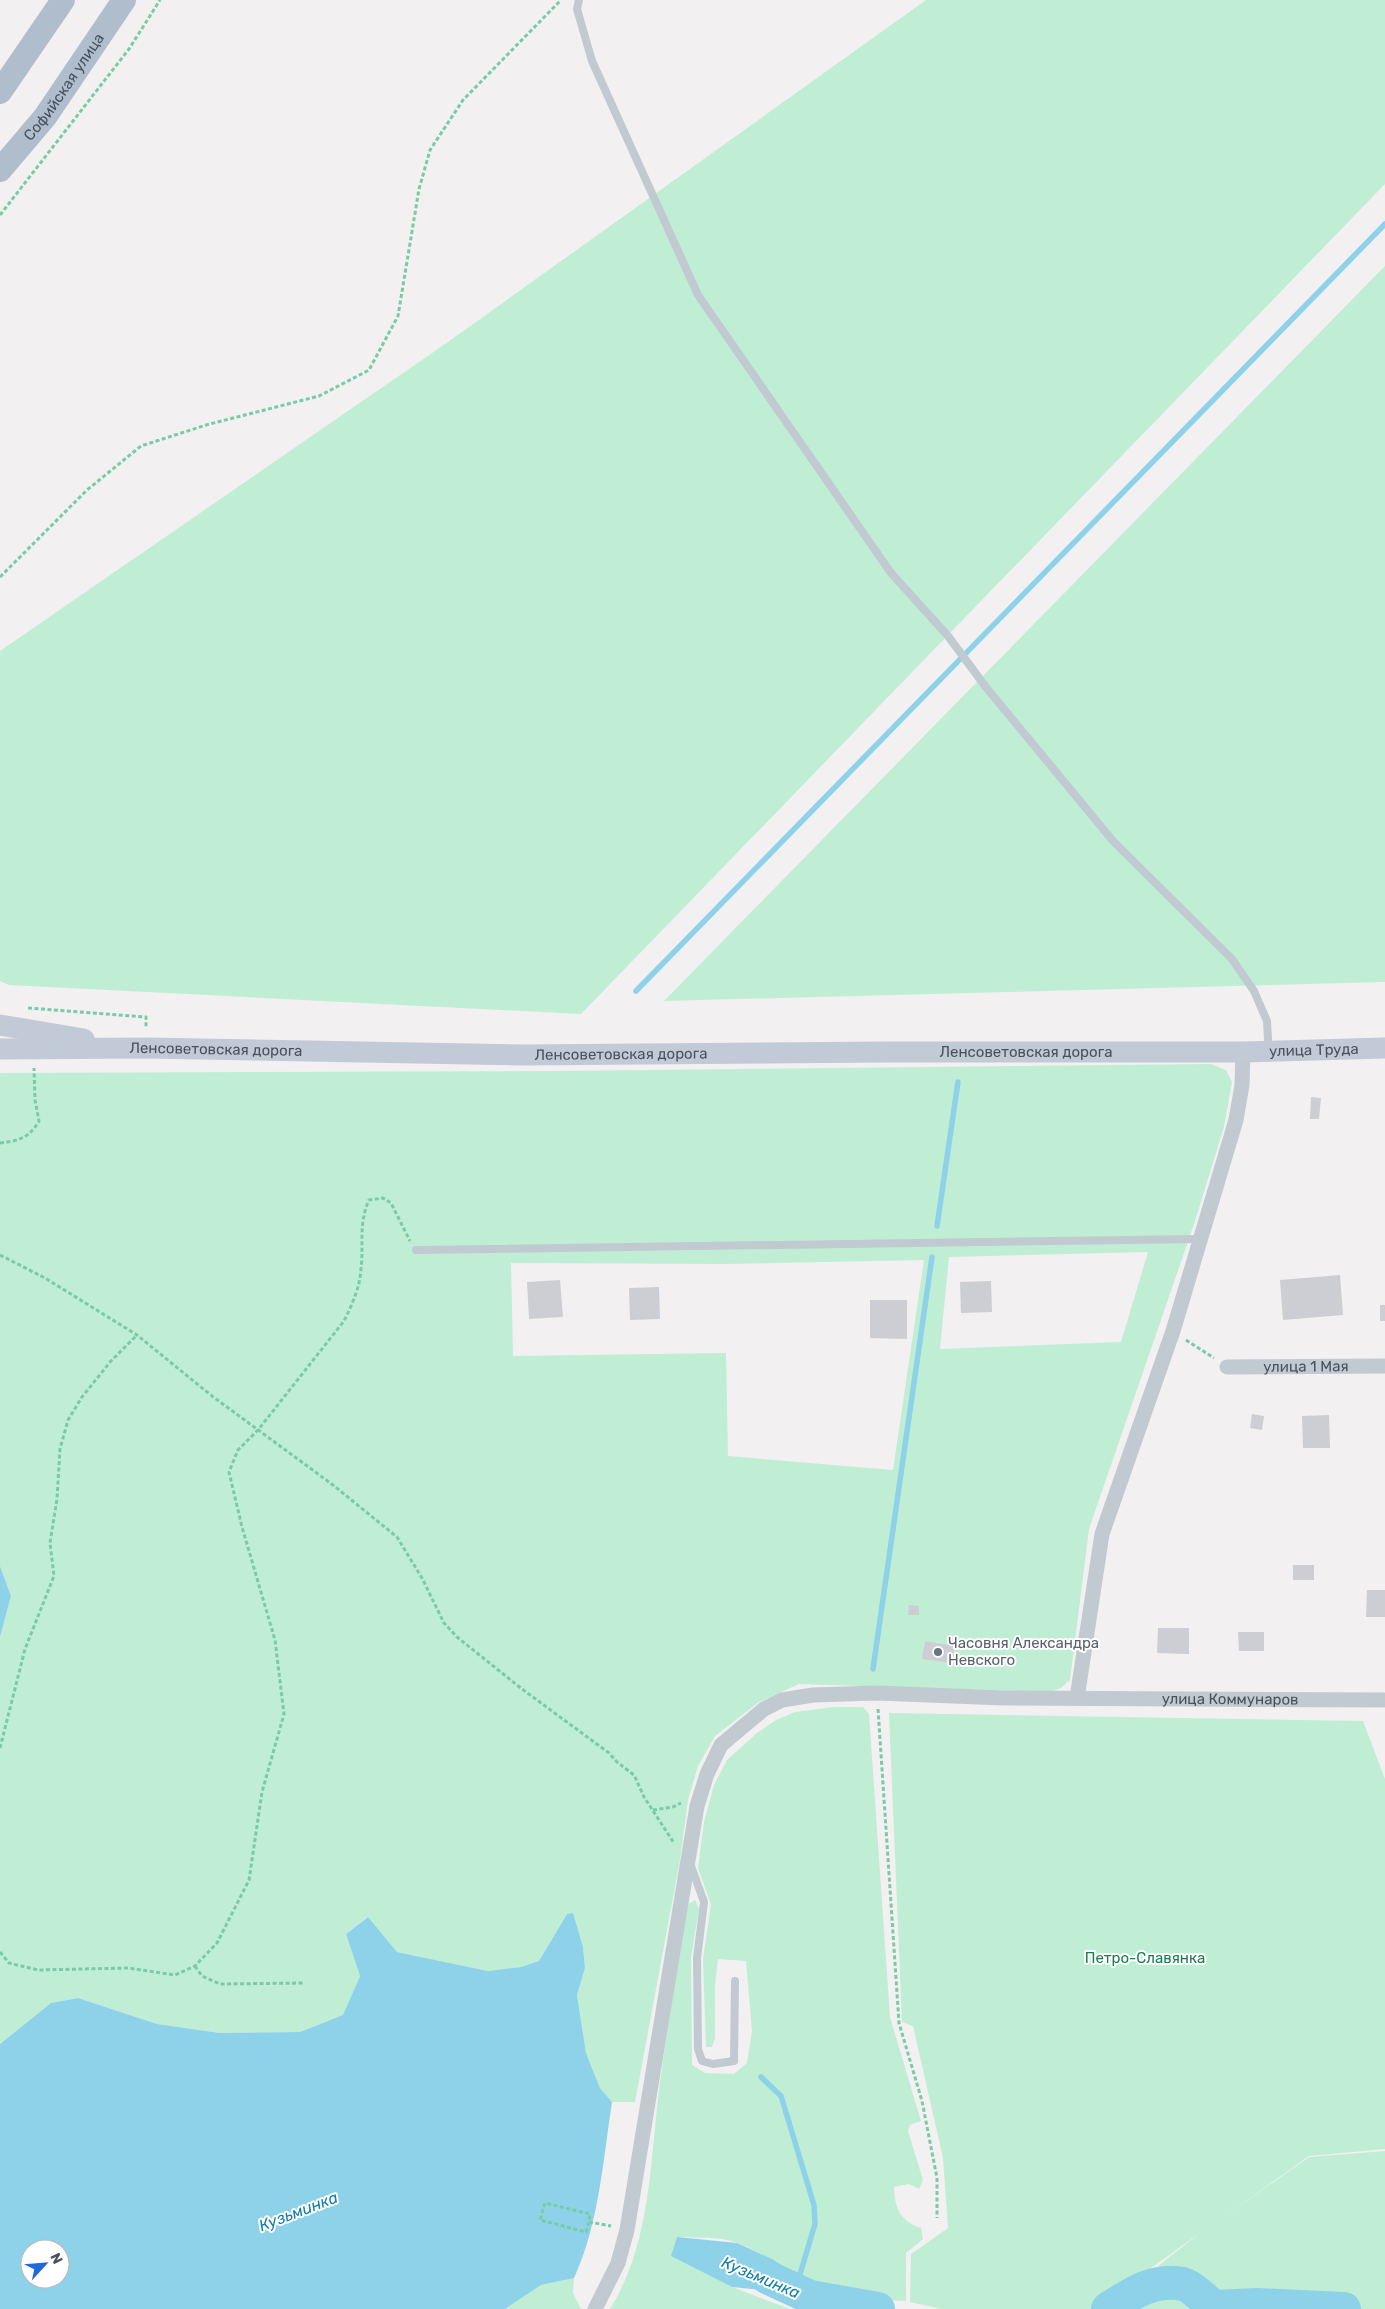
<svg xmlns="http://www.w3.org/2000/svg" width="1385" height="2309" viewBox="0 0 1385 2309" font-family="Rubik,sans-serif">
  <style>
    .green { fill: #c0eed4; fill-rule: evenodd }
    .water { fill: #8ed2e9; fill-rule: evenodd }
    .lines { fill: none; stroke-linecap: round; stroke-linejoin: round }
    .stream { stroke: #8ed2e9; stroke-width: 5.5 }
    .river { stroke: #8ed2e9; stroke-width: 34 }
    .building { fill: #cdced4 }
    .path { stroke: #79cba7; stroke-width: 3; stroke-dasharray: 4 2.5; stroke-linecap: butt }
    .lane { stroke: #c1c9d1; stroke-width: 8 }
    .street { stroke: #c1c9d1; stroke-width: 15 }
    .secondary { stroke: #c1cad6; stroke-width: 21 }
    .primary { stroke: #b0bdcd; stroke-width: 24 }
    .worship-dot { fill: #6b7280; stroke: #fff; stroke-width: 2 }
    .labels { text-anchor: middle; stroke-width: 4; stroke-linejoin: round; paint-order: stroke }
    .street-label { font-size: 15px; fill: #48525d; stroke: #fff }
    .worship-label { font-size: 15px; fill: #5b616d; stroke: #fff; text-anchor: start }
    .park-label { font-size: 15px; fill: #1a7d50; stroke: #fff }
    .water-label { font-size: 16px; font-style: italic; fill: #117fa7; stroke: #fff }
  </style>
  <rect width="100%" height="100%" fill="#f2f0f0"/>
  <path class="green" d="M 926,0 L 1385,0 L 1385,184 L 581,1014 L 9,985 L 0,981 L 0,651 L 448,342 Z
    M 1385,266 L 1385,982 L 664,1001 Z
    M 1211,1064 L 1226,1070 L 1232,1082 L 1224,1127 L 1194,1224 L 1089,1529 L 1070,1680 L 1061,1688 L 1050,1692 L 799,1684 L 759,1702 L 715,1736 L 698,1766 L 688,1800 L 680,1860 L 635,2102 L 612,2102 L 600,2088 L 586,2053 L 577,1995 L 585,1968 L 583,1947 L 567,1914 L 539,1961 L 521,1967 L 488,1971 L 397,1952 L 367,1917 L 346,1934 L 360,1976 L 343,2015 L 300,2032 L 220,2033 L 157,2024 L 78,1998 L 51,2003 L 0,2044 L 0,1637 L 11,1596 L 0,1566 L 0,1073 L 557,1071 ZM 1148,1252 L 1121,1342 L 940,1349 L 949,1257 ZM 924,1260 L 893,1470 L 728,1456 L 726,1353 L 513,1356 L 511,1263 L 725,1264 Z
    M 834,1707 L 863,1707 L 869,1714 L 890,2017 L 921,2121 L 910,2125 L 908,2131 L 923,2180 L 919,2189 L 909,2184 L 894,2187 C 895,2209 900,2221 921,2228 L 923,2239 L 906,2253 L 906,2301 C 870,2300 830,2294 798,2277 C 778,2266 760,2252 738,2243 C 720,2236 696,2238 677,2237 L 672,2256 L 732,2287 L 790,2309 L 610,2309 C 652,2242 650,2158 660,2082 C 668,2023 678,1964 687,1905 L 695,1900 L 699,1909 L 691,1958 L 692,2065 L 705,2073 L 734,2074 L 747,2063 L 752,2031 L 746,1961 L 718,1959 L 715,1985 L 715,2038 L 712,2047 L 706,2047 L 703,1959 L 711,1905 L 698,1868 L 704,1822 L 714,1785 L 727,1760 L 757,1733 L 776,1720 L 795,1712 Z
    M 889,1713 L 1363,1721 L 1385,1779 L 1385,2149 L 1309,2156 L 1218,2221 L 1309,2157 L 1385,2151 L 1385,2309 L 1108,2309 L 1134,2292 L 1154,2284 L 1144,2277 L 1200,2233 L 1094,2309 L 941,2309 L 910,2302 L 911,2254 L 948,2228 L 943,2158 L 913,2026 L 902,2022 Z
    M 574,2278 L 573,2293 L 581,2309 L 505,2309 L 541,2285 Z
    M 810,2297 L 878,2309 L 802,2309 Z"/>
  <path class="water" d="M 0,1566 L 11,1596 L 0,1637 Z
    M 573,1913 L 583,1947 L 585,1968 L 577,1995 L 586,2053 L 600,2088 L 612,2102 C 603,2160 599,2224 574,2278 L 541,2285 L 505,2309 L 0,2309 L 0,2044 L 51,2003 L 78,1998 L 157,2024 L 220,2033 L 300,2032 L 343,2015 L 360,1976 L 346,1934 L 368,1917 L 397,1952 L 488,1971 L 521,1967 L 539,1961 L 567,1914 ZM 30,2249 L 60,2249 L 60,2279 L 30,2279 Z
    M 677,2237 L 737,2243 L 774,2260 L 785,2268 L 795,2284 L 810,2297 L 796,2298 L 772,2291 L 732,2287 L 671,2256 Z"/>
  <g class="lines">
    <path class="stream" d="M 636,991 L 1385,224
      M 937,1226 L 958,1082
      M 873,1669 L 932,1257
      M 761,2077 L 781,2096 L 814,2205 L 815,2224 L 798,2281 L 798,2291"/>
    <path class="river" d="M 767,2277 L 810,2297 L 878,2309
      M 1108,2309 C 1131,2294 1154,2278 1183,2284 C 1193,2287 1206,2301 1214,2307 L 1258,2305 L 1344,2309"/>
  </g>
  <path class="building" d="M 1311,1097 L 1321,1098 L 1319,1119 L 1310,1119 Z
    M 1340,1275 L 1343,1315 L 1283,1320 L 1280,1280 Z
    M 560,1280 L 563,1317 L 529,1319 L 527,1282 Z
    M 991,1281 L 992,1312 L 961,1313 L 960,1282 Z
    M 659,1287 L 660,1319 L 630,1320 L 629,1288 Z
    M 870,1300 L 907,1300 L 907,1339 L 870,1338 Z
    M 1380,1305 L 1385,1305 L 1385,1321 L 1380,1321 Z
    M 1252,1414 L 1264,1416 L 1262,1430 L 1250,1428 Z
    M 1329,1415 L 1330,1448 L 1303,1448 L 1302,1416 Z
    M 1293,1565 L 1314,1565 L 1314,1580 L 1293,1580 Z
    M 1367,1590 L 1385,1590 L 1385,1617 L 1366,1617 Z
    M 909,1605 L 919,1606 L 919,1615 L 908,1615 Z
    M 1158,1628 L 1189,1628 L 1189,1654 L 1157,1653 Z
    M 1238,1632 L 1264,1632 L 1264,1651 L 1239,1651 Z
    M 925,1641 L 955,1646 L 952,1663 L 922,1659 Z"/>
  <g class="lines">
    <path class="path" d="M 0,215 L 129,49 L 160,0
      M 0,577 L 87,490 L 141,446 L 206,425 L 319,396 L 369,370 L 398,316 L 419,189 L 430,150 L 463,100 L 561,0
      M 28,1008 L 146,1017 L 146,1028
      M 0,1143 C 19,1141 29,1138 39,1121 L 35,1100 L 34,1068
      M 0,1255 L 45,1278 L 137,1335 L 212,1396 L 333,1485 L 397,1537 L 422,1578 L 444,1623 L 457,1637 L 522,1689 L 609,1753 L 617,1762 L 634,1775 L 644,1797 L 674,1843
      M 1186,1340 L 1214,1358
      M 878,1709 L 899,2023 L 922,2101 L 937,2178 L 937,2218
      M 0,1748 L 25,1649 L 54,1576 L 50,1543 L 57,1499 L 60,1449 L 68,1420 L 82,1397 L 111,1361 L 137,1335
      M 653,1810 L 673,1807 L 681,1803
      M 0,1952 L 9,1963 L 38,1970 L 128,1968 L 175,1975 L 195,1966 L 217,1943 L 249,1880 L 262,1792 L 284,1714 L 275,1640 L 242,1527 L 229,1472 L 238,1450 L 258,1430 L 344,1321 C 352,1305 360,1287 361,1269 C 364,1243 358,1225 369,1200 L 383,1198 L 391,1203 L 410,1241
      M 195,1966 L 202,1976 L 220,1984 L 303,1983
      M 589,2222 L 586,2232 L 540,2220 L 545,2203 L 590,2214 L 589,2222 L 611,2226"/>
    <path class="lane" d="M 579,0 L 577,9 L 592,61 L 698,295 L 891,573 L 948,636 L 985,686 L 1113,841 L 1232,959 L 1254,991 L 1267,1021 L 1268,1040
      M 416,1250 L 1200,1239
      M 691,1866 L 704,1902 L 697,1958 L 698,2049 L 702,2061 L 713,2064 L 734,2061 L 735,1981"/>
    <g class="street">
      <path id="s1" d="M 1227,1367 L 1385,1366"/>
      <path d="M 1077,1698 L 1102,1534 L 1173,1331 L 1236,1120 L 1242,1085 L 1243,1052"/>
      <path id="s2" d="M 595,2309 L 618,2263 L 627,2230 L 697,1806 L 707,1774 L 721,1745 L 764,1709 L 782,1700 L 813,1695 L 877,1693 L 1005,1698 L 1385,1700"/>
    </g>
    <g class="secondary">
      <path d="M 0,1025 L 84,1039"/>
      <path id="s3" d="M 0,1049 L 146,1048 L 522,1055 L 887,1052 L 1243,1052 L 1385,1048"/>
    </g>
    <g class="primary">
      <path d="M 0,92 L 63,0"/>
      <path id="s4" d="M 0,170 L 45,117 L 124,0"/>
    </g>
  </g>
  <circle class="worship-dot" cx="938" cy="1652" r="5"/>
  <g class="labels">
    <g class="street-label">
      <text dy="5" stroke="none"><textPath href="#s4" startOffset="105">Софийская улица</textPath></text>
      <text dy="5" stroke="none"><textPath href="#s3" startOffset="216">Ленсоветовская дорога</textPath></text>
      <text dy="5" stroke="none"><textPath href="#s3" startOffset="1314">улица Труда</textPath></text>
      <text dy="5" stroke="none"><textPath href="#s3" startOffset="1026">Ленсоветовская дорога</textPath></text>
      <text dy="5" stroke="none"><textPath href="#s3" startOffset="621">Ленсоветовская дорога</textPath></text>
      <text dy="5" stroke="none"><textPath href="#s1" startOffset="79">улица 1 Мая</textPath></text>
      <text dy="5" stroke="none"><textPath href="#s2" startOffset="1106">улица Коммунаров</textPath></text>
    </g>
    <g class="worship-label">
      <text x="948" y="1648">Часовня Александра<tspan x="948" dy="17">Невского</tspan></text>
    </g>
    <g class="park-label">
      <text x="1145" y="1963">Петро-Славянка</text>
    </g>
    <g class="water-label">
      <text transform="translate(298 2211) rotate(-21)" y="6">Кузьминка</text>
      <text transform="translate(761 2277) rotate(23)" y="6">Кузьминка</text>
    </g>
  </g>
  <g transform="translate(45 2264) rotate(64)"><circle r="24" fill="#ffffff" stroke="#b6babe"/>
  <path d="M0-4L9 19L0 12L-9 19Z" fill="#1f68dd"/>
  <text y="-8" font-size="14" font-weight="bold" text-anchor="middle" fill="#48525d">N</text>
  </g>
</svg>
